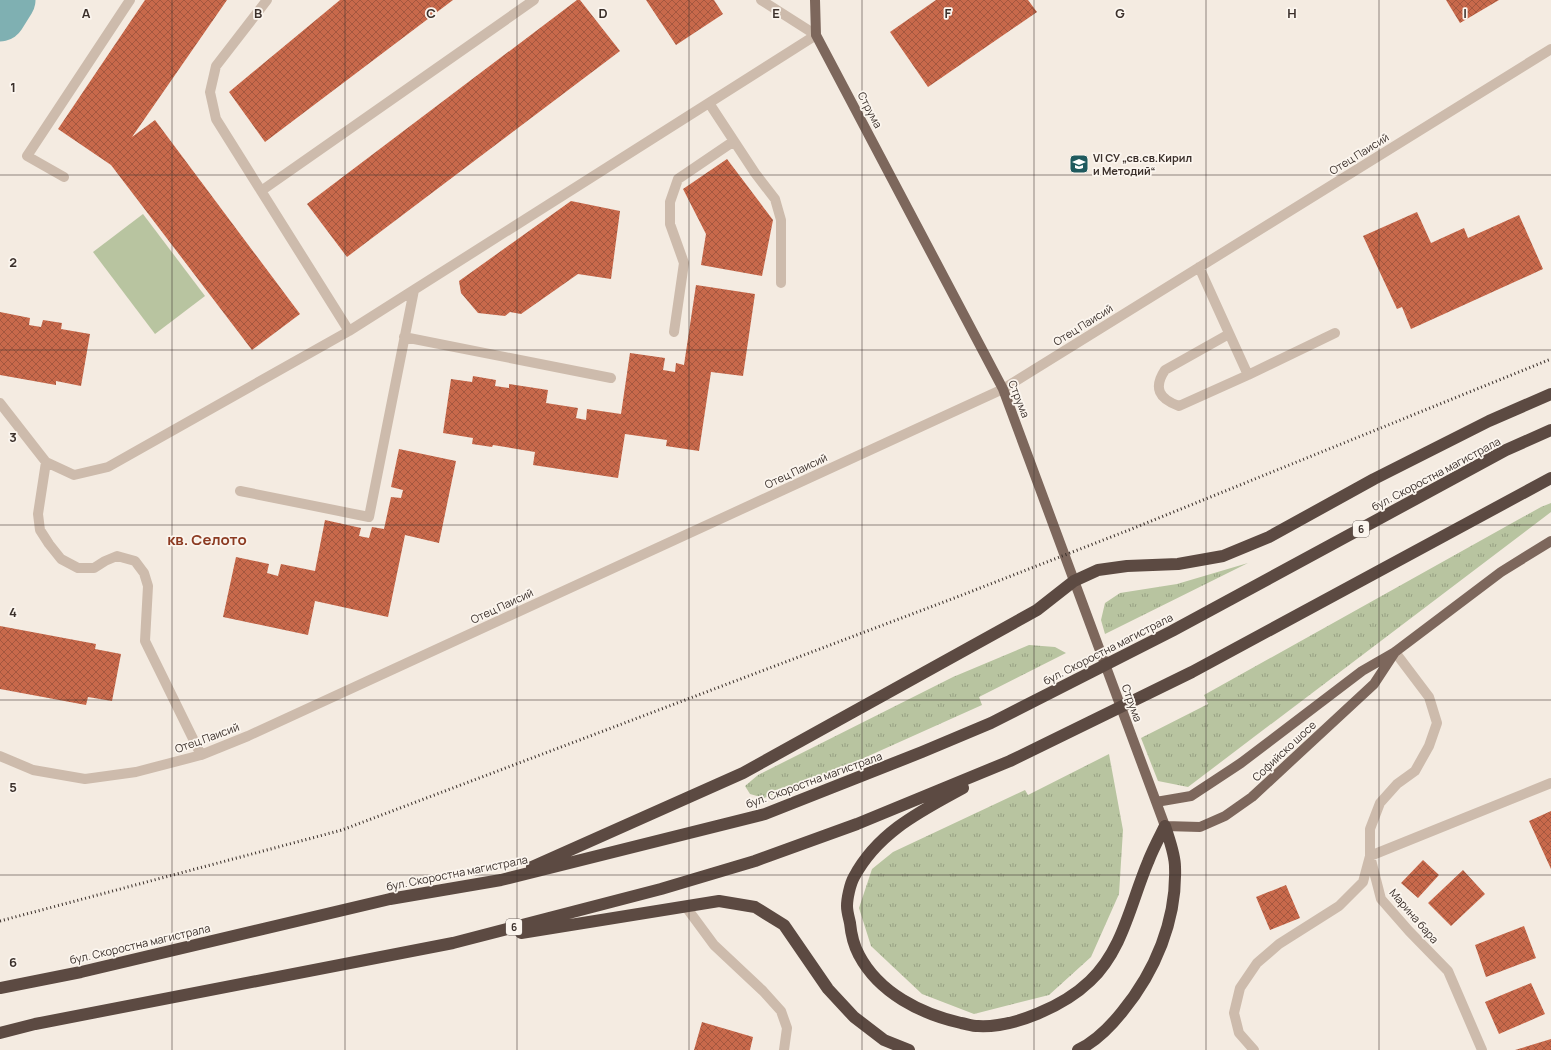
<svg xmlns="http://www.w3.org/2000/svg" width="1551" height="1050" viewBox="0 0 1551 1050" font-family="Manrope,sans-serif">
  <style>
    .grass { fill: url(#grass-tufts) }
    .garden { fill: #b8c4a0 }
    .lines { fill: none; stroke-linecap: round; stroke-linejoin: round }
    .river { stroke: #7fb0b2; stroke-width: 51 }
    .building { fill: url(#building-cross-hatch) }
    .minor { stroke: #cdbbac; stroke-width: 10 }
    .major { stroke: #7d675c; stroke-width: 10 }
    .highway { stroke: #5c4a42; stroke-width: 12 }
    .rail { stroke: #3b302b; stroke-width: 3; stroke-dasharray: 1 3; stroke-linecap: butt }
    .grid { fill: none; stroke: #3b302b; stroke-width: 1; stroke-opacity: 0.55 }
    .labels { text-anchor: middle; stroke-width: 3.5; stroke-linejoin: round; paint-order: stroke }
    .shield { fill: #fbf5ee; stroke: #756b66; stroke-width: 1 }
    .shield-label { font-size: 10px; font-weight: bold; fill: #3b302b }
    .street-label { font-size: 11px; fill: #3b302b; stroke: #fbf5ee }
    .poi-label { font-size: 11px; font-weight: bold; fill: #3b302b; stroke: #fbf5ee; text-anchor: start }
    .district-label { font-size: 15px; font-weight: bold; fill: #8c3b22; stroke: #fbf5ee }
    .grid-label { font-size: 13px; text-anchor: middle; font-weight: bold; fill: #3b302b; stroke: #fbf5ee; stroke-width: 3.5; stroke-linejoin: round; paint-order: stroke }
  </style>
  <defs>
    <pattern id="grass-tufts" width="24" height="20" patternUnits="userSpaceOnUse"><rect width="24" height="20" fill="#b8c4a0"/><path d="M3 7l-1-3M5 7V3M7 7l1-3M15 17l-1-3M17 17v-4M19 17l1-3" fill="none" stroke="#97a083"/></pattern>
    <pattern id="building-cross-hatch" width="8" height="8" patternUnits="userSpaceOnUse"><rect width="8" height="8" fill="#c8694b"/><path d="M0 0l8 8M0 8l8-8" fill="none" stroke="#a4573f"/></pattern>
  </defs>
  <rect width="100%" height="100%" fill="#f4ebe1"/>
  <path class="grass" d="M 1551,503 L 1551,512 L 1188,787 L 1158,781 L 1141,738 L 1208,704 L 1204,695 L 1541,507 Z
    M 1248,563 L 1105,634 L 1101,620 L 1105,603 L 1120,593 L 1177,584 Z
    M 1029,645 L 1055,647 L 1066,653 L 979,697 L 982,705 L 855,762 L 764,798 L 750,794 L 745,786 L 758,775 L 953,677 Z
    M 1109,754 L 1123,830 L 1119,894 L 1091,957 L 1049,995 L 974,1014 L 922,994 L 871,946 L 859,908 L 872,869 L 893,852 L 1025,790 L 1028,795 Z"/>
  <path class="garden" d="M 143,214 L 205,296 L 155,334 L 93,252 Z"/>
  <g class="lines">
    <path class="river" d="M 0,16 L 10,0"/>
  </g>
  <path class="building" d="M 145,0 L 227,0 L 132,137 L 155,120 L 300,314 L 252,350 L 111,165 L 58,129 Z
    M 340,0 L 453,0 L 265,142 L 229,92 Z
    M 577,0 L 580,0 L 620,51 L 347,257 L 307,204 Z
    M 646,0 L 714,0 L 723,14 L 676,45 Z
    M 936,0 L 1028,0 L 1037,12 L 928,87 L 890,32 Z
    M 1446,0 L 1499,0 L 1460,23 Z
    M 727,159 L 773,220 L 762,276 L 701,265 L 706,234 L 683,189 Z
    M 571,201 L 620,211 L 611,279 L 578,274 L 521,314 L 510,312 L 505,316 L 478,313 L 461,293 L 459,281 Z
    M 1417,212 L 1431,243 L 1464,228 L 1468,238 L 1519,215 L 1543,269 L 1411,329 L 1402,307 L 1397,309 L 1363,236 Z
    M 696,285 L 755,294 L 743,376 L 711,372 L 699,451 L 666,446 L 667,440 L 625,434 L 618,478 L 533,465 L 535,452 L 493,445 L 492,447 L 472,444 L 473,438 L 443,433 L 451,379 L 472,382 L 473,376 L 496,380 L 495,386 L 509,388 L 509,384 L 548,390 L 546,403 L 578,408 L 576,418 L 586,420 L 587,409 L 621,414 L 630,353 L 665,358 L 663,370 L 675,372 L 676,363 L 684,365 Z
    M 0,312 L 30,318 L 29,325 L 41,327 L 43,320 L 62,323 L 61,329 L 90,334 L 81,386 L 56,381 L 56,385 L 0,375 Z
    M 399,449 L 456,461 L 439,543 L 405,535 L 388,617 L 315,601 L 308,635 L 223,617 L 236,557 L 269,564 L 267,573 L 278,576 L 281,564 L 315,571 L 325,520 L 361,528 L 359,536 L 369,538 L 372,527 L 384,529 L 391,497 L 401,498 L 403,490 L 391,487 Z
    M 0,626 L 96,644 L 95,649 L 121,654 L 112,701 L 88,697 L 86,705 L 0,689 Z
    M 1551,811 L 1551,869 L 1529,821 Z
    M 1423,860 L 1439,875 L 1418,898 L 1401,883 Z
    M 1463,870 L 1485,894 L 1451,926 L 1428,903 Z
    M 1286,885 L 1300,918 L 1270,930 L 1256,897 Z
    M 1524,926 L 1536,958 L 1486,977 L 1475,945 Z
    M 1531,983 L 1545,1014 L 1499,1034 L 1485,1002 Z
    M 702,1022 L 753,1037 L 750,1050 L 694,1050 Z
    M 1551,1039 L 1551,1050 L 1515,1050 Z"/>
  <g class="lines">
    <path class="minor" d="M 267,0 L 216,66 L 210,92 L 216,119 L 349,331
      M 709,103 L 755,173 L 775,199 L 781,220 L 781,283
      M 64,177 L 27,156 L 130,0
      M 261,191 L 534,0
      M 1199,267 L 1248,375 L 1335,333
      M 674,332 L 684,263 L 670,224 L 670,202 L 678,179 L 734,141
      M 1229,334 L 1165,370 C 1153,388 1159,399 1179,406 L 1248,375
      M 404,337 L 611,378
      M 0,403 L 46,462 L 74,475 L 108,467 L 349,331 L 816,35 L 761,0
      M 46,462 L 38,514 L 40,530 L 49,544 L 61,559 L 78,568 L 94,568 L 105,561 L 117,556 L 135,561 L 144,573 L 148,586 L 145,641 L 201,755
      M 240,491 L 369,517 L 414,290
      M 1395,652 L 1429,697 L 1437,723 L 1429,746 L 1415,771 L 1397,784 L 1380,803 L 1370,829 L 1370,856 L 1381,899 L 1409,931 L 1448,971 L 1482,1050
      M 0,756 L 33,770 L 85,779 L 136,772 L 201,755 L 248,736 L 1003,389 L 1551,49
      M 686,907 L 714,945 L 763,991 L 781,1011 L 787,1028 L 784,1050
      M 1254,1050 L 1239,1033 L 1234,1013 L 1240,988 L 1257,963 L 1279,944 L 1339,906 L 1363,882 L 1370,856 L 1551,783"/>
    <path class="major" d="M 815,0 L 816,35 L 1003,389 L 1165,826 L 1200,827 L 1225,816 L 1252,797 L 1374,684 L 1395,652
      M 1156,802 L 1191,796 L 1241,763 L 1362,671 L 1395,652 L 1501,572 L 1551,541"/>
    <path class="highway" d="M 963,788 C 921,811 878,832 854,877 C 850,884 847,899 847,906 C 847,912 849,918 850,923 C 851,933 854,946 859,955 C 879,993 921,1014 961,1023 C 967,1024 972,1026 978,1026 C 1014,1028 1064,1006 1090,981 C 1123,950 1131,902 1148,862 C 1153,849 1159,838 1165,826
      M 532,867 L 743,773 L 1037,610 L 1074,581 L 1098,570 L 1127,566 L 1178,564 L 1223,556 L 1269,537 L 1374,479 L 1489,421 L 1551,394
      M 521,933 L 719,901 L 755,907 L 784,925 L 828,989 L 854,1017 L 884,1040 L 909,1050
      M 0,988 L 81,972 L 390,899 L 501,880 L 765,814 L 922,752 L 991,723 L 1172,631 L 1506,450 L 1551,430
      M 0,1033 L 35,1024 L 453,943 L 661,889 L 755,861 L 857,824 L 1010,761 L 1192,672 L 1551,478
      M 1078,1050 C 1095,1042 1110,1027 1122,1012 C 1155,972 1177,920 1175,867 C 1175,854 1169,839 1165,826"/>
    <path class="rail" d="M 0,921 L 342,830 L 957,597 L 1129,530 L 1551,359"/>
  </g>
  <path class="grid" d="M 172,0 L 172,1050M 345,0 L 345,1050M 517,0 L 517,1050M 689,0 L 689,1050M 862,0 L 862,1050M 1034,0 L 1034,1050M 1206,0 L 1206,1050M 1379,0 L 1379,1050M 0,175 L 1551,175M 0,350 L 1551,350M 0,525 L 1551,525M 0,700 L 1551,700M 0,875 L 1551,875"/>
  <defs>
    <symbol id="school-square" viewBox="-11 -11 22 22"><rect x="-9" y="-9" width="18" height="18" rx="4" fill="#1f5a5e" stroke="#fbf5ee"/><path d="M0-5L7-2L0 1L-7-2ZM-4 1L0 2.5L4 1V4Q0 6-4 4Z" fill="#fff"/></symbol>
  </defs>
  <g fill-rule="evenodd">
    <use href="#school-square" x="1068" y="153" width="22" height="22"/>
  </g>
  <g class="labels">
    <g class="shield">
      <rect x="1353" y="521" width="16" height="16" rx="3"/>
      <rect x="506" y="919" width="16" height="16" rx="3"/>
    </g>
    <g class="shield-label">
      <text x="1361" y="533">6</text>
      <text x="514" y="931">6</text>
    </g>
    <g class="street-label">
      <text transform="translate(870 110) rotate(62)" y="4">Струма</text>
      <text transform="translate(1359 154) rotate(-32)" y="4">Отец Паисий</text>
      <text transform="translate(1083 325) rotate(-32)" y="4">Отец Паисий</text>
      <text transform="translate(1019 399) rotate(68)" y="4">Струма</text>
      <text transform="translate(796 471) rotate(-25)" y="4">Отец Паисий</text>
      <text transform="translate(1436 474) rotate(-28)" y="4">бул. Скоростна магистрала</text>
      <text transform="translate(502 606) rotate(-25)" y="4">Отец Паисий</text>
      <text transform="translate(1108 649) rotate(-27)" y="4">бул. Скоростна магистрала</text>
      <text transform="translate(1132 703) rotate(70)" y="4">Струма</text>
      <text transform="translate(207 738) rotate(-20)" y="4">Отец Паисий</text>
      <text transform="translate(1284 751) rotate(-43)" y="4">Софийско шосе</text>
      <text transform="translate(814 780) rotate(-20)" y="4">бул. Скоростна магистрала</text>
      <text transform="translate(457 873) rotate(-11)" y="4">бул. Скоростна магистрала</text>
      <text transform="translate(1414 916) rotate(49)" y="4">Марина бара</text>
      <text transform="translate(140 944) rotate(-13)" y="4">бул. Скоростна магистрала</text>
    </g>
    <g class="poi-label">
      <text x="1093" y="162">VI СУ „св.св.Кирил<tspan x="1093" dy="13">и Методий“</tspan></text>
    </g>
    <g class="district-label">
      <text x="207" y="545">кв. Селото</text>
    </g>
  </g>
  <g class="grid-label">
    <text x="86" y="18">A</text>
    <text x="258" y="18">B</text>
    <text x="431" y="18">C</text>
    <text x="603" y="18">D</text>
    <text x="776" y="18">E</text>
    <text x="948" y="18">F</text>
    <text x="1120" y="18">G</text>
    <text x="1292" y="18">H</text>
    <text x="1465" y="18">I</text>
    <text x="13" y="92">1</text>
    <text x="13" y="267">2</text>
    <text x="13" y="442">3</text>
    <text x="13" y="617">4</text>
    <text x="13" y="792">5</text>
    <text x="13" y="967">6</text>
  </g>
</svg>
